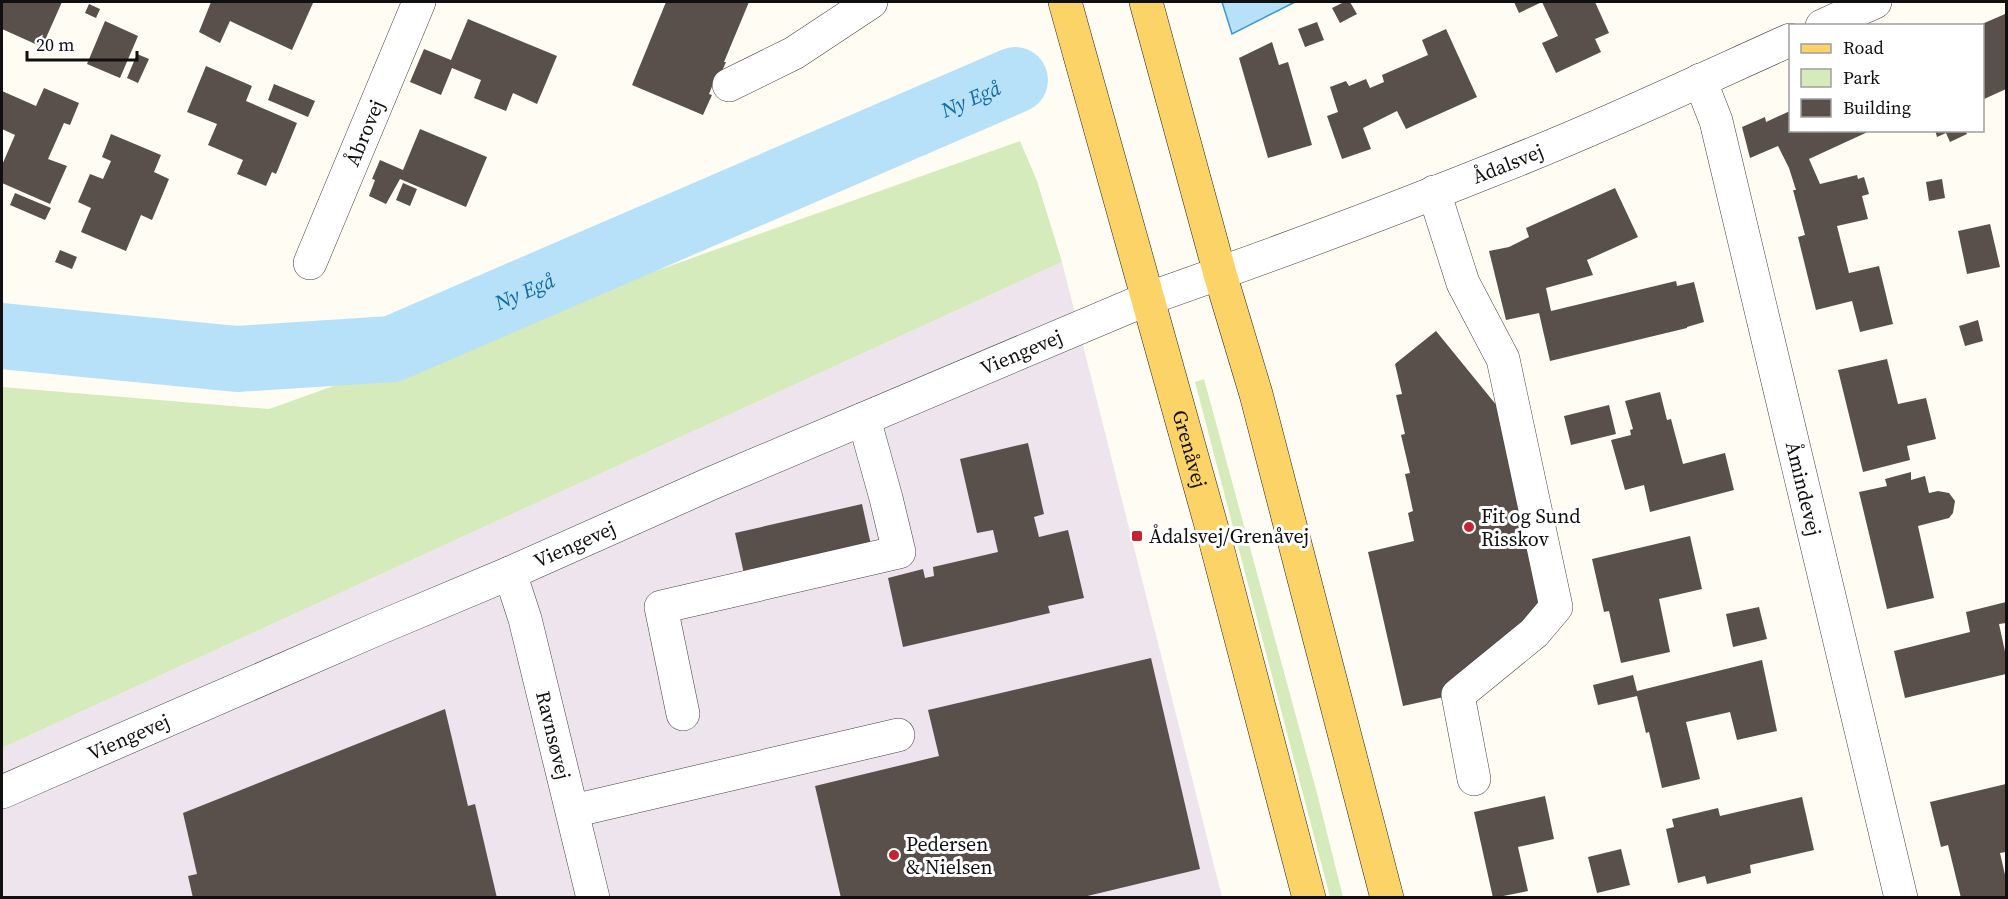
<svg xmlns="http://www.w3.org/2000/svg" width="2008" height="899" viewBox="0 0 2008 899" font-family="'Source Serif 4',serif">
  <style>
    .industrial { fill: #ede4ee }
    .green { fill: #d5ebbb }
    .water { fill: #b6e1f8; stroke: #3b99d0; stroke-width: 1.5 }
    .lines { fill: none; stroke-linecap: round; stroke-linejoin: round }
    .river { stroke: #b6e1f8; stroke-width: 66 }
    .building { fill: #59504c }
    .minor-casing { stroke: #434343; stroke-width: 34 }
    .major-casing { stroke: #212121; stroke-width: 34 }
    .minor { stroke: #fff; stroke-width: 33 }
    .major { stroke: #fbd367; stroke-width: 33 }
    .poi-dot { fill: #c42430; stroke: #fff; stroke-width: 2 }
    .labels { text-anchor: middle; stroke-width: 6; stroke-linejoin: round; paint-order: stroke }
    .street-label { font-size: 20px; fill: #101010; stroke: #fff }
    .poi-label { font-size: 20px; fill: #101010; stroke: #fff; text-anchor: start }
    .water-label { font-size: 21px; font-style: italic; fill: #156ba6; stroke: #fff }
  </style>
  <rect width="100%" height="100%" fill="#fffcf3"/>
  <path class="industrial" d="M 1062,262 L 1222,897 L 2,897 L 2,748 Z"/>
  <path class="green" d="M 1020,141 L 1037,181 L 1062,262 L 2,748 L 2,387 L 269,409 Z
    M 1204,379 L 1318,797 L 1343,897 L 1330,897 L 1195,382 Z"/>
  <path class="water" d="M 1222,2 L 1295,2 L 1232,34 Z"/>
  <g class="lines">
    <path class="river" id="s1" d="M 2,336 L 237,359 L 392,349 L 1015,80"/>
  </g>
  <path class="building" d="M 2,2 L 62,2 L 42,47 L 2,29 Z
    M 211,2 L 313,2 L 313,3 L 292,50 L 230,21 L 220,43 L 199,32 Z
    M 666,2 L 749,2 L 724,62 L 726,62 L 716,85 L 713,84 L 709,94 L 712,95 L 703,115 L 632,85 Z
    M 1344,2 L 1350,2 L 1357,14 L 1340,23 L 1332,8 Z
    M 1514,2 L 1595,2 L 1609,33 L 1595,39 L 1601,52 L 1556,73 L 1542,43 L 1558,36 L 1542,2 L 1519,13 Z
    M 89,4 L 100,9 L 96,18 L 85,13 Z
    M 2005,14 L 2006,18 L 2006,89 L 1982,100 L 1982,24 Z
    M 468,19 L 557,56 L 537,104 L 513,93 L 506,111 L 474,98 L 481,80 L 452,68 L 441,95 L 410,82 L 424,49 L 451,60 Z
    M 105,21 L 138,36 L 120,78 L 87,64 Z
    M 1317,22 L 1324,40 L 1305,47 L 1298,29 Z
    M 1446,29 L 1477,97 L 1406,129 L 1397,111 L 1363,128 L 1371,149 L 1342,159 L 1327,116 L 1338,112 L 1330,87 L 1346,81 L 1349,86 L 1366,79 L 1370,88 L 1384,82 L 1382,75 L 1428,55 L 1422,40 Z
    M 1272,42 L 1279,65 L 1288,62 L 1312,145 L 1268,158 L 1239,58 Z
    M 137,54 L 149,59 L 138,83 L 127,78 Z
    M 206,66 L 252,86 L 246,101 L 297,123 L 276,174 L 272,172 L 266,186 L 237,174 L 243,160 L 208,145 L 217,124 L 187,112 Z
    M 274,84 L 315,101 L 308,117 L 268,100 Z
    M 44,88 L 79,103 L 70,125 L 64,123 L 48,159 L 67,166 L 50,204 L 2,183 L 2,165 L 15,135 L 2,129 L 2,91 L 36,106 Z
    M 1790,111 L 1790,130 L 1872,130 L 1809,159 L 1820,184 L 1857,175 L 1858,179 L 1864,177 L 1869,194 L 1862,196 L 1868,219 L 1837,226 L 1849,273 L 1879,266 L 1893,324 L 1860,332 L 1852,301 L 1816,310 L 1798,237 L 1805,235 L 1793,190 L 1796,190 L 1789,168 L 1778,146 L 1750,158 L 1742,127 L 1765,117 L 1766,122 Z
    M 420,129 L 487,157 L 466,207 L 400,179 L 386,204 L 369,196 L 375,180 L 372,179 L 380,160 L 403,170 Z
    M 1935,130 L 1965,130 L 1967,134 L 1950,142 L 1946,133 L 1937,137 Z
    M 111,134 L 161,155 L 154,172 L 169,179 L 152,220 L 141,215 L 126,251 L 81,232 L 91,208 L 78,202 L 90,174 L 103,179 L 111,161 L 102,157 Z
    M 1942,179 L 1945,198 L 1929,201 L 1926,182 Z
    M 403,183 L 417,189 L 410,206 L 396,200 Z
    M 1615,188 L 1638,237 L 1587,260 L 1593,275 L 1546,288 L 1551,311 L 1676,281 L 1677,286 L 1694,282 L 1704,322 L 1687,327 L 1687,328 L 1550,361 L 1539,313 L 1506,320 L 1489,251 L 1509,247 L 1529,237 L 1526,228 Z
    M 15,193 L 51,208 L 45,220 L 10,205 Z
    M 1990,224 L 2000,267 L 1967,274 L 1958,231 Z
    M 60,250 L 77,257 L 72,269 L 55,262 Z
    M 1978,320 L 1983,341 L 1965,346 L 1959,326 Z
    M 1436,331 L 1502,412 L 1545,602 L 1444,697 L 1403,706 L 1368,552 L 1414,541 L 1408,513 L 1413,511 L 1405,474 L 1410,473 L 1401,435 L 1405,434 L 1396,395 L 1402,394 L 1395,364 Z
    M 1887,359 L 1898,404 L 1926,398 L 1936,439 L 1907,446 L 1910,460 L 1863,472 L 1838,370 Z
    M 1660,392 L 1667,420 L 1671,419 L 1683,464 L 1725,453 L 1734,490 L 1650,512 L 1644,485 L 1625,490 L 1611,440 L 1631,435 L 1630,430 L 1633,429 L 1625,401 Z
    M 1609,405 L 1616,434 L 1571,445 L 1564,416 Z
    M 1028,443 L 1044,514 L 1034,517 L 1039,537 L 1068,530 L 1084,598 L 1048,606 L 1050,613 L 903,647 L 888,578 L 923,569 L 925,578 L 934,576 L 933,567 L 998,552 L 993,530 L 977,533 L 960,459 Z
    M 1911,472 L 1911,480 L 1925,476 L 1929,493 L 1938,491 L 1949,493 L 1955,501 L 1953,513 L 1949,518 L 1918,526 L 1934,598 L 1887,609 L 1859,492 L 1887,486 L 1885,479 Z
    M 862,504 L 871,545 L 744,574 L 735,533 Z
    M 1690,536 L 1702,589 L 1659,599 L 1670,652 L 1621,663 L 1609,611 L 1604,612 L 1592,559 Z
    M 2006,602 L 2006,623 L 1999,624 L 2006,656 L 2006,674 L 1905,698 L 1894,651 L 1970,632 L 1966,612 Z
    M 1759,607 L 1767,639 L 1733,647 L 1726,614 Z
    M 1151,658 L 1200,869 L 1079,898 L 841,898 L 815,786 L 939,756 L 928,710 Z
    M 1762,660 L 1777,731 L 1737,740 L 1730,712 L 1686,722 L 1700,779 L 1662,788 L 1649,732 L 1646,733 L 1637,696 L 1598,705 L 1593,685 L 1633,675 L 1637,691 Z
    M 445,709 L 468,806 L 475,804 L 497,898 L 193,898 L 188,876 L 197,874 L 183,813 Z
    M 2006,784 L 2006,852 L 2000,853 L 2006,879 L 2006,898 L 1961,898 L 1948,845 L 1941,847 L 1930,802 Z
    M 1545,796 L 1554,839 L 1518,847 L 1528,891 L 1493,898 L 1474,812 Z
    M 1802,797 L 1814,850 L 1750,865 L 1751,873 L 1707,884 L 1705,876 L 1678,883 L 1666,829 L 1674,827 L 1672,819 L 1718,808 L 1720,816 Z
    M 1621,849 L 1630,885 L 1597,893 L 1588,857 Z"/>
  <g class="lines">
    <defs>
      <g id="minor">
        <path d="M 1822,26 L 1875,2"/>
        <path id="s2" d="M 1700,80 L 1716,121 L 1901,898"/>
        <path d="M 729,85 L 794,53 L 871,2"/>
        <path d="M 1434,192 L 1463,283 L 1503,359 L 1556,607 L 1534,633 L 1458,695 L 1474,779"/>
        <path id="s3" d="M 310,263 L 419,2"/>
        <path id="s4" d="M 510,573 L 525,619 L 593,898"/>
        <path d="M 683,714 L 661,607 L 899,552 L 886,498 L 864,419"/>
        <path id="s5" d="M 2,792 L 379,628 L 510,573 L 712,483 L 1147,299 C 1261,259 1375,217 1487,172 C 1590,132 1690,85 1790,40"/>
        <path d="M 573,811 L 898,735"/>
      </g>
      <g id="major">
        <path id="s6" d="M 1065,2 L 1216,543 L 1309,898"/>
        <path d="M 1146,2 L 1220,274 L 1256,394 L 1387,898"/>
      </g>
    </defs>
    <use href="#minor" class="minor-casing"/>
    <use href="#major" class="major-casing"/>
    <use href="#minor" class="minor"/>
    <use href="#major" class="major"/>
  </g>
  <g class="poi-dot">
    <circle cx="1469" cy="527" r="6"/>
    <rect x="1131" y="530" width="12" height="12" rx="3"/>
    <circle cx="894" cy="855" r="6"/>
  </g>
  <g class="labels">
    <g class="street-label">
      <text dy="7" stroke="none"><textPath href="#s3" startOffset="141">Åbrovej</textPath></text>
      <text dy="7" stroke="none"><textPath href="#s5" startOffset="1632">Ådalsvej</textPath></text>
      <text dy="7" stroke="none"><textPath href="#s5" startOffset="1110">Viengevej</textPath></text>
      <text dy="7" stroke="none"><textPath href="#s6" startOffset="464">Grenåvej</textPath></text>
      <text dy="7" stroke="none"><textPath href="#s2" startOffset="422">Åmindevej</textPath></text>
      <text dy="7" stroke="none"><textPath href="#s5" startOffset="624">Viengevej</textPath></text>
      <text dy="7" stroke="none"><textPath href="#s4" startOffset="168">Ravnsøvej</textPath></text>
      <text dy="7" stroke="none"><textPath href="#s5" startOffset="138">Viengevej</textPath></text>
    </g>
    <g class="poi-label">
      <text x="1481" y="523">Fit og Sund<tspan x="1481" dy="23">Risskov</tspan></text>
      <text x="1149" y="543">Ådalsvej/Grenåvej</text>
      <text x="906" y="851">Pedersen<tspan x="906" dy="23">&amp; Nielsen</tspan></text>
    </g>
    <g class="water-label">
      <text dy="7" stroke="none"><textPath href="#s1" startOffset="1022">Ny Egå</textPath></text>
      <text dy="7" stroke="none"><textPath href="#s1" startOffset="536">Ny Egå</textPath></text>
    </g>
  </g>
  <rect width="2008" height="899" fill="none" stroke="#101010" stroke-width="6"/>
  <rect x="1789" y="24" width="195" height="108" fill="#ffffff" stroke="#9f9f9f" stroke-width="1.5"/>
  <rect x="1801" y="44" width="30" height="9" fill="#fbd367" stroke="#9f9f9f" stroke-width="1.5"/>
  <text x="1843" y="54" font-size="18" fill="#101010">Road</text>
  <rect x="1801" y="69" width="30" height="18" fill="#d5ebbb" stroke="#9f9f9f" stroke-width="1.5"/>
  <text x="1843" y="84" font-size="18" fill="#101010">Park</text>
  <rect x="1801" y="99" width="30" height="18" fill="#59504c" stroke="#9f9f9f" stroke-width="1.5"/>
  <text x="1843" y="114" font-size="18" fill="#101010">Building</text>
  <path d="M27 51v9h110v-9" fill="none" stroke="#101010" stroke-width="3"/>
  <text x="36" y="51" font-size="18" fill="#101010" stroke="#ffffff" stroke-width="4.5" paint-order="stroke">20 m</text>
</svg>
